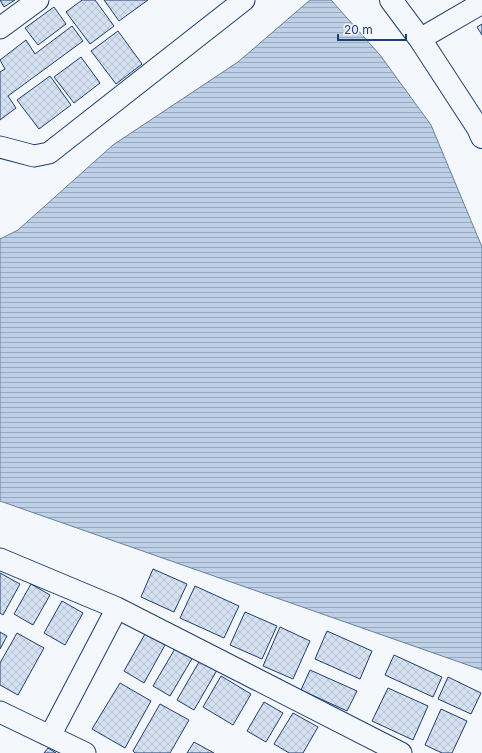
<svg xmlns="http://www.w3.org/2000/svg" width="482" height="753" viewBox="0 0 482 753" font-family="Inter,sans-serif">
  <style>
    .water { fill: url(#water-rules); stroke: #687fa3 }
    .building { fill: url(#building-cross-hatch); stroke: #1d3f73 }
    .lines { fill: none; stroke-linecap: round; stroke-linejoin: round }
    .minor-casing { stroke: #1d3f73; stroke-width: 23 }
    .tertiary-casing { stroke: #1d3f73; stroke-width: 24 }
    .minor { stroke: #f4f7fb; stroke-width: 21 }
    .tertiary { stroke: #f4f7fb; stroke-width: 22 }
  </style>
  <defs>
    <pattern id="water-rules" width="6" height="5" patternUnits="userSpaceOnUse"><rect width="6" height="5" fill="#bed0e5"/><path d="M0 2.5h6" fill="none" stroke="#9aaabe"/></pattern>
    <pattern id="building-cross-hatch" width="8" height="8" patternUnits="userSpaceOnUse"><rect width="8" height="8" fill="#d5e0f0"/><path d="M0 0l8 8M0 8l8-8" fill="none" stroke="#b6c1d1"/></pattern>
  </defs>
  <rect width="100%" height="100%" fill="#f4f7fb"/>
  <path class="water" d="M 310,0 L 331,0 L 380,55 L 431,125 L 482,247 L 482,670 L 0,501 L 0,239 L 18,230 L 113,145 L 238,62 Z"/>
  <path class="building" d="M 0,0 L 15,0 L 4,7 Z
    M 82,0 L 95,0 L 114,26 L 90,44 L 66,12 Z
    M 104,0 L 148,0 L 119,21 Z
    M 54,7 L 66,24 L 38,45 L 25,28 Z
    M 482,24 L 482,35 L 477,27 Z
    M 72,26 L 83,41 L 8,96 L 16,108 L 0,120 L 0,72 L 5,69 L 0,60 L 26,40 L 35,54 Z
    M 118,31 L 142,64 L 116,84 L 91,51 Z
    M 81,57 L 100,83 L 74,103 L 54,77 Z
    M 50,76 L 71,105 L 39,129 L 17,100 Z
    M 153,569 L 187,584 L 174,612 L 141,597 Z
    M 0,573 L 20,584 L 3,615 L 0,613 Z
    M 31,584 L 50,595 L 33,625 L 14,614 Z
    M 195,586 L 239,606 L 224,638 L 180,618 Z
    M 62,601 L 83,613 L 65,645 L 44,633 Z
    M 245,612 L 277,626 L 262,659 L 230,645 Z
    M 280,627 L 310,641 L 293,679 L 263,666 Z
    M 327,631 L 372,651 L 360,679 L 315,659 Z
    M 0,632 L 7,636 L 0,649 Z
    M 17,633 L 44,648 L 18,695 L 0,685 L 0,663 Z
    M 145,634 L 165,645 L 144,683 L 124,671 Z
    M 176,647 L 193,657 L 170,696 L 153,686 Z
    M 203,655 L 220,665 L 194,710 L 177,700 Z
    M 394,655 L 442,677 L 433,697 L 385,675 Z
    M 310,670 L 357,691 L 347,711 L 301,690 Z
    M 221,676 L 251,694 L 233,725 L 203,707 Z
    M 448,677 L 481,693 L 471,714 L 438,699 Z
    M 120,683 L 151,701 L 125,748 L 92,729 Z
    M 388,688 L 428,706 L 413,740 L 372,721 Z
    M 264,702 L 283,713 L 266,742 L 247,731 Z
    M 160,704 L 189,720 L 170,753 L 135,753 L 133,751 Z
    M 441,709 L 467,721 L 452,753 L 442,753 L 425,745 Z
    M 293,713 L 318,727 L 303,753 L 289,753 L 274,744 Z
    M 194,742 L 214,753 L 187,753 Z
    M 48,748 L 56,753 L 44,753 Z"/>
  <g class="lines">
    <defs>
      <path id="minor" d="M 0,28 L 38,0
        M 420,39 L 482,3
        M 0,147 L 34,156 L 49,153 L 244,0
        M 0,559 L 117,608 L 401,753
        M 0,712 L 85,753
        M 50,736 L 117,608"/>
      <path id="tertiary" d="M 391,0 L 420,39 L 478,128 L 482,137"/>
    </defs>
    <use href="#minor" class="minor-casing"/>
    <use href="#tertiary" class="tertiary-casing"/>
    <use href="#minor" class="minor"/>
    <use href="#tertiary" class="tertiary"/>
  </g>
  <path d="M338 34v6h68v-6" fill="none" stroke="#1d3f73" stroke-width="2"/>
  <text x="344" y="34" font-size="12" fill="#1d3f73" stroke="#f4f7fb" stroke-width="3" paint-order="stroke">20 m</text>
</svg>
